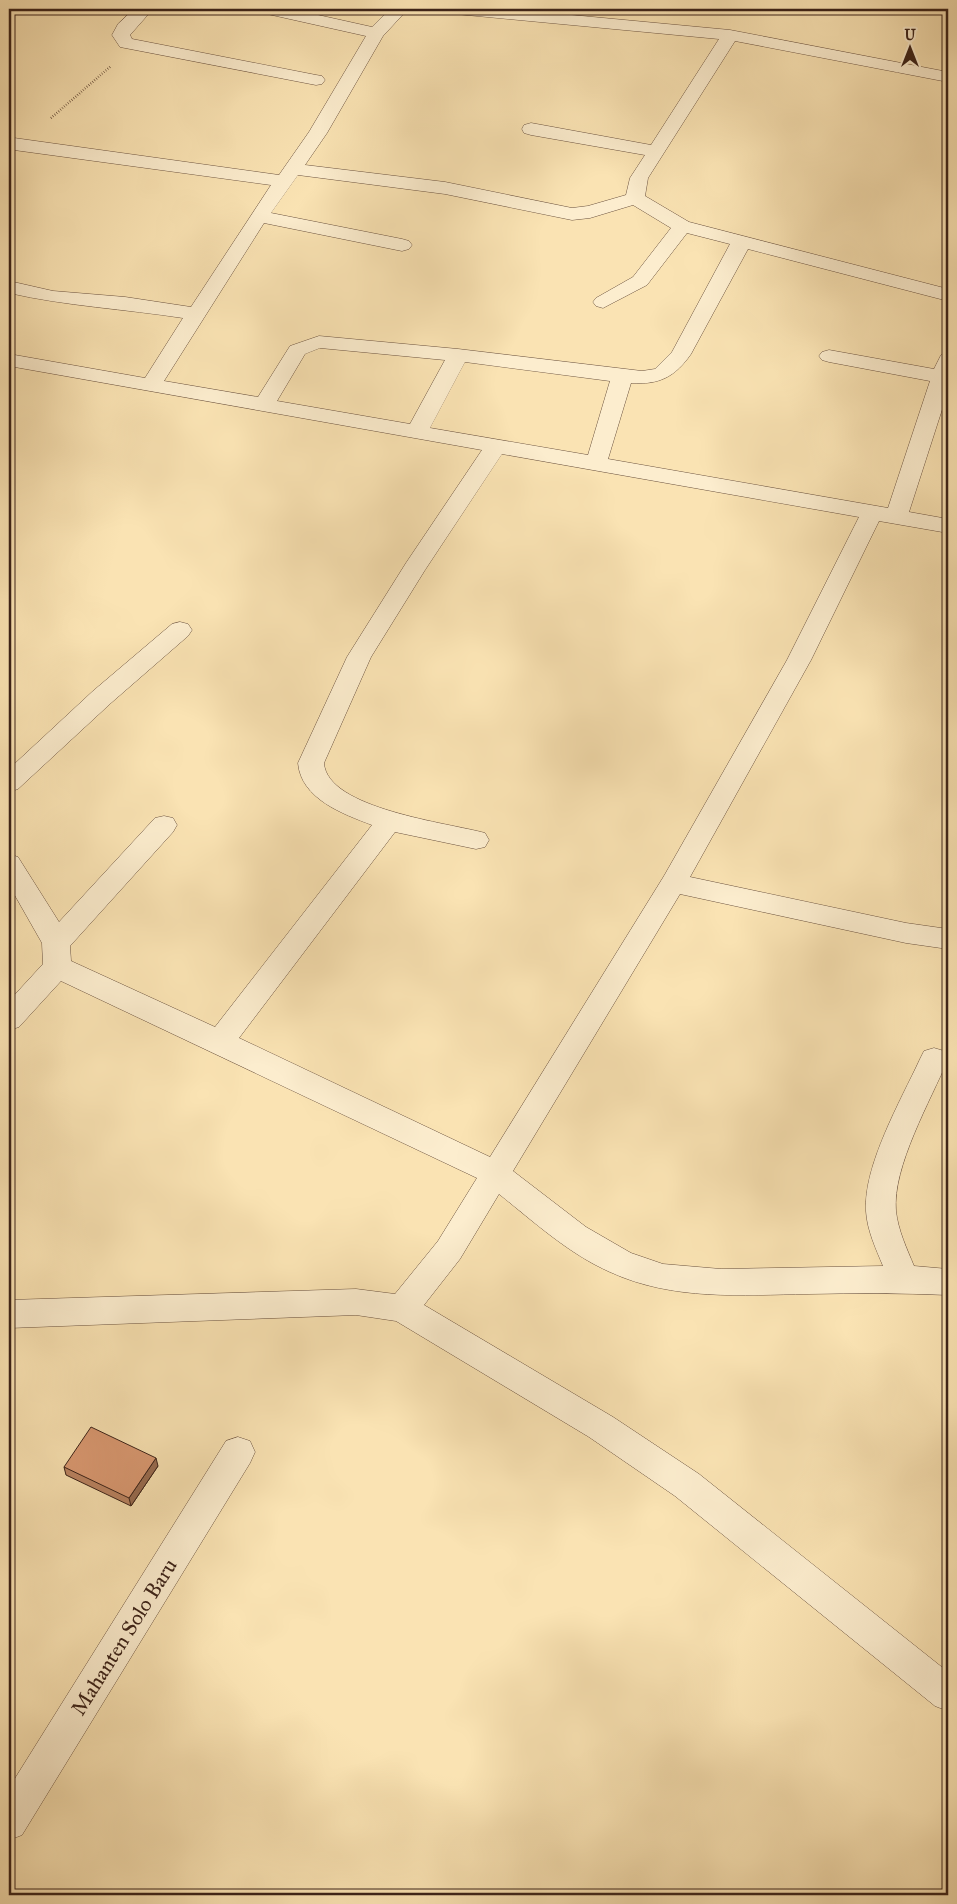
<svg xmlns="http://www.w3.org/2000/svg" width="957" height="1904" viewBox="0 0 957 1904" font-family="'IM FELL Great Primer',serif">
  <style>
    .lines { fill: none; stroke-linecap: round; stroke-linejoin: round }
    .street-casing { stroke: #6b523f; stroke-width: 1 }
    .path { stroke: #3b2218; stroke-width: 2.5; stroke-dasharray: 0.5 2; stroke-linecap: butt }
    .street { fill: #fcedce; fill-rule: evenodd }
    .wall { fill: #bb8462; stroke: #3b2218 }
    .shaded-wall { fill: #996b50; stroke: #3b2218 }
    .building { fill: #da9972; stroke: #3b2218 }
    .labels { text-anchor: middle; stroke-width: 4.5; stroke-linejoin: round; paint-order: stroke }
    .near-street-label { font-size: 21px; fill: #3b2218; stroke: #fcedce }
  </style>
  <rect width="100%" height="100%" fill="#fae3b3"/>
  <filter id="stains"><feTurbulence type="fractalNoise" baseFrequency=".004" numOctaves="4"/><feColorMatrix values="0 0 0 0 .2 0 0 0 0 .09 0 0 0 0 .02 0 0 0 .5 -.17"/></filter>
  <radialGradient id="worn" r=".72"><stop offset=".6" stop-color="#630" stop-opacity="0"/><stop offset="1" stop-color="#630" stop-opacity=".3"/></radialGradient>
  <g class="lines">
    <defs>
      <path id="street" d="M 134,9 L 153,9 L 130,35 L 132,39 L 316,75 L 322,76 L 325,80 L 322,84 L 316,85 L 120,47 L 112,35 L 118,24 Z
        M 260,9 L 291,9 L 372,27 L 390,9 L 408,9 L 383,36 L 327,133 L 305,165 L 445,182 L 572,208 L 588,206 L 626,195 L 630,178 L 645,155 L 531,135 L 524,133 L 522,129 L 524,125 L 531,123 L 651,145 L 719,39 L 456,14 L 450,13 L 448,9 L 508,9 L 730,30 L 948,72 L 948,82 L 735,41 L 648,178 L 645,196 L 689,222 L 948,289 L 948,301 L 748,249 L 691,354 C 675,377 659,385 631,383 L 608,459 L 888,508 L 930,381 L 829,362 L 822,360 L 819,356 L 822,352 L 829,350 L 934,369 L 941,355 L 948,353 L 948,391 L 909,512 L 948,519 L 948,533 L 879,521 L 811,660 L 690,877 L 906,923 L 948,929 L 948,949 L 906,943 L 680,894 L 513,1171 L 586,1227 L 631,1253 L 663,1264 L 721,1269 L 883,1266 C 876,1249 867,1230 866,1211 C 863,1166 901,1100 920,1059 L 924,1051 L 934,1048 L 944,1051 L 948,1059 C 931,1100 892,1167 896,1211 C 898,1230 907,1249 914,1266 L 948,1269 L 948,1295 C 901,1293 855,1293 808,1294 C 742,1295 673,1301 610,1272 C 569,1254 534,1222 499,1194 L 460,1259 L 424,1305 L 613,1417 L 699,1474 L 948,1672 L 948,1711 L 935,1706 L 675,1496 L 589,1437 L 396,1321 L 356,1315 L 9,1328 L 9,1300 L 356,1289 L 395,1294 L 438,1241 L 477,1178 L 61,981 L 19,1027 L 9,1030 L 9,1001 L 43,964 L 42,943 L 9,885 L 9,854 L 18,857 L 59,922 L 155,818 L 164,816 L 173,818 L 177,825 L 173,832 L 70,946 L 71,961 L 215,1027 L 372,825 C 343,814 301,799 298,763 L 347,657 L 406,563 L 482,450 L 9,366 L 9,354 L 145,378 L 183,318 C 125,309 66,306 9,293 L 9,281 L 53,291 L 125,297 L 191,307 L 271,185 L 14,150 L 9,148 L 9,140 L 14,138 L 279,175 L 309,132 L 366,36 L 263,13 ZM 298,175 L 445,194 L 572,220 L 590,218 L 633,205 L 671,228 L 633,277 L 596,298 L 593,302 L 596,306 L 603,308 L 647,285 L 687,233 L 730,244 L 672,352 L 655,369 L 642,371 L 458,349 L 319,336 L 290,346 L 258,397 L 164,381 L 264,223 L 402,251 L 409,249 L 412,245 L 409,241 L 402,239 L 271,213 ZM 320,348 L 445,360 L 410,424 L 277,401 L 305,354 ZM 465,362 L 610,381 L 588,455 L 430,428 ZM 502,454 L 859,517 L 787,660 L 664,876 L 490,1157 L 239,1038 L 395,832 L 476,849 L 485,847 L 489,840 L 485,833 C 449,823 327,809 324,763 L 371,657 L 425,570 Z
        M 180,622 L 188,624 L 192,630 L 188,636 L 111,703 L 18,789 L 9,792 L 9,769 L 93,691 L 172,624 Z
        M 238,1437 L 250,1441 L 255,1452 L 250,1463 L 22,1835 L 9,1840 L 9,1788 L 226,1441 Z"/>
    </defs>
    <use href="#street" class="street-casing"/>
    <path class="path" d="M 51,118 L 111,66"/>
    <use href="#street" class="street"/>
  </g>
  <path class="wall" d="M 158,1466 L 131,1506 L 66,1475 L 64,1467 Z"/>
  <path class="shaded-wall" d="M 156,1458 L 158,1466 L 131,1506 L 129,1498 Z"/>
  <path class="building" d="M 91,1427 L 156,1458 L 129,1498 L 64,1467 Z"/>
  <g class="labels">
    <g class="near-street-label">
      <text transform="translate(124 1637) rotate(-58)" y="7">Mahanten Solo Baru</text>
    </g>
  </g>
  <rect width="957" height="1904" fill="none" stroke="#fae3b3" stroke-width="30"/>
  <rect x="10" y="10" width="937" height="1884" fill="none" stroke="#3b2218" stroke-width="2.5"/>
  <rect x="15" y="15" width="927" height="1874" fill="none" stroke="#3b2218"/>
  <g transform="translate(910 48)" stroke="#fcedce" stroke-width="4" paint-order="stroke">
  <path d="M0-4L9 19L0 12L-9 19Z" fill="#3b2218"/>
  <text y="-8" font-size="14" font-weight="bold" text-anchor="middle" fill="#3b2218">U</text>
  </g>
  <rect width="100%" height="100%" filter="url(#stains)"/>
  <rect width="100%" height="100%" fill="url(#worn)"/>
</svg>
